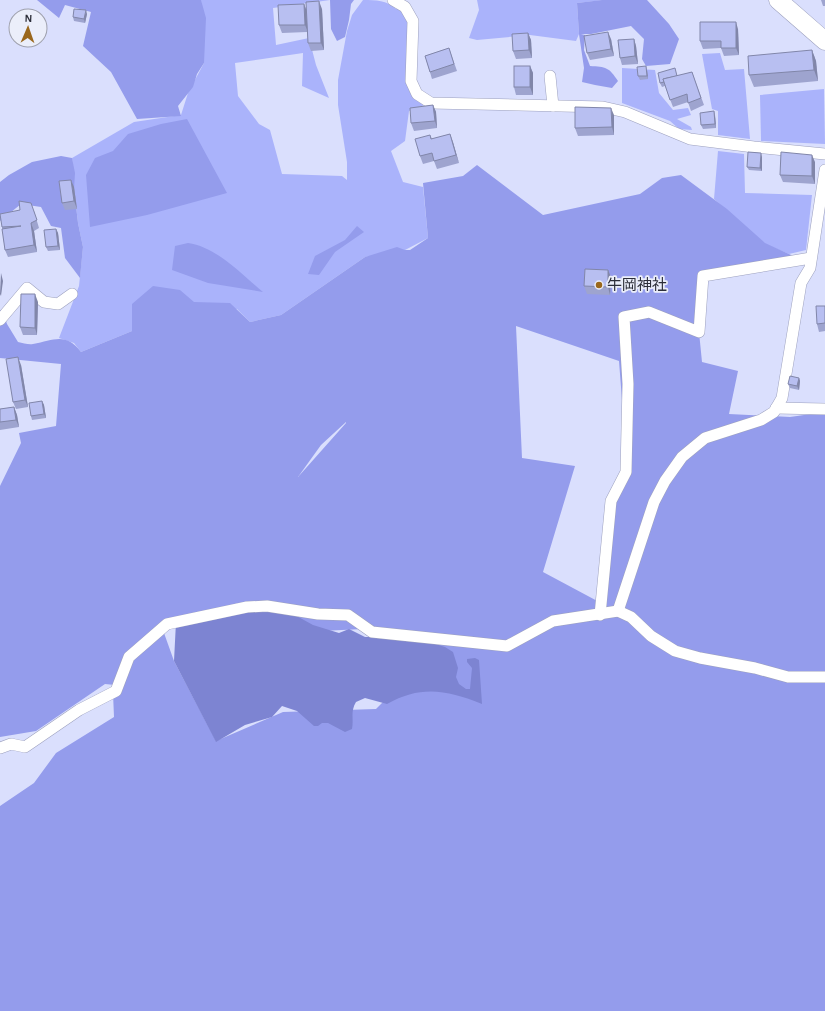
<svg xmlns="http://www.w3.org/2000/svg" width="825" height="1011" viewBox="0 0 825 1011" font-family="'Alegreya Sans','Noto Sans JP',sans-serif">
  <style>
    .green { fill: #aab3fb }
    .forest { fill: #949cec; fill-rule: evenodd }
    .water { fill: #7d84d2 }
    .lines { fill: none; stroke-linecap: round; stroke-linejoin: round }
    .minor-casing { stroke: #9da1be; stroke-width: 12 }
    .primary-casing { stroke: #9da1be; stroke-width: 19 }
    .minor { stroke: #fff; stroke-width: 11 }
    .primary { stroke: #fff; stroke-width: 18 }
    .wall { fill: #9ea4cf }
    .shaded-wall { fill: #8186a9 }
    .building { fill: #b8bff1; stroke: #8186a9 }
    .poi-dot { fill: #9a671c; stroke: #ebeefa; stroke-width: 1.5 }
    .labels { text-anchor: middle; stroke-width: 3.5; stroke-linejoin: round; paint-order: stroke }
    .poi-label { font-size: 15px; fill: #2c2e39; stroke: #ebeefa; text-anchor: start }
  </style>
  <rect width="100%" height="100%" fill="#dadffd"/>
  <!-- green -->
  <g class="green">
    <path d="M201,0H330L273,8L276,45L309,38L316,65L329,98L302,86L303,53L235,63L238,96L259,124L270,130L282,174L342,176L347,180V162L338,105V80L347,31L352,15L363,0C377,0 386,0 396,9H406L412,27L408,86L427,104L409,111L405,141L391,151L403,182L423,187L428,238L405,250L365,257L281,315L250,322L237,309L132,304V331L81,352L74,343L59,338L79,286L83,247L78,223L74,189L72,158L134,122L181,115L188,93L204,63Z"/>
    <polygon points="477,0 604,0 577,3 579,34 576,41 530,35 477,40 469,38 479,10"/>
    <polygon points="720,53 725,70 744,69 750,139 718,135 718,111 712,109 702,54"/>
    <polygon points="622,68 655,70 659,93 673,110 688,108 691,115 677,119 691,127 692,130 679,129 670,121 622,103"/>
    <polygon points="824,89 825,144 761,141 760,95"/>
    <polygon points="718,151 744,154 745,193 812,195 806,250 789,254 765,244 714,199"/>
  </g>
  <!-- forest -->
  <g class="forest">
    <polygon points="37,0 201,0 206,18 204,63 197,74 193,87 178,106 181,116 137,119 111,72 83,46 91,12 65,5 59,18"/>
    <polygon points="330,0 354,0 351,4 349,20 345,37 337,41 331,29"/>
    <path d="M602,0H647L669,24L679,39L670,64L646,66L642,59L644,39L631,26L591,34H581L585,35L584,50L590,66C606,67 609,67 618,81L612,88L595,85L582,82L584,68L579,34L577,3Z"/>
    <polygon points="187,119 227,193 147,215 90,227 86,175 95,158 113,151 128,134 161,124"/>
    <polygon points="61,156 72,158 75,173 74,189 78,223 83,247 80,278 65,258 61,228 51,226 41,207 21,204 0,221 0,182 9,175 32,162"/>
    <path d="M477,165L543,215L640,194L662,178L681,175L727,209L765,243L802,260L703,276L699,332L702,362L738,371L729,414L790,417L825,412V1011H0V806L34,783L56,753L114,717L113,693L142,648L164,633L174,661L216,741L283,712L376,709L392,693L415,683L363,629L321,631L239,603L162,623L132,654L120,665L115,685L105,684L36,731L0,737V486L21,443L19,433L56,426L61,364L0,358V310H2L7,324L18,342C23,343 29,345 33,344C54,340 66,332 81,352L132,331V304L153,286L180,290L194,302L230,303L250,322L281,315L365,257L397,247L405,250H410L428,238L423,183L463,176ZM516,326L619,361L627,465L611,501L601,603L543,572L575,466L522,458ZM346,422V423L298,477L321,445Z"/>
    <polygon points="357,226 364,232 335,252 319,275 308,274 315,256 345,240"/>
    <path d="M188,243C217,247 241,274 263,292L208,283L172,270L175,246Z"/>
  </g>
  <!-- water -->
  <path class="water" d="M254,607L293,614L313,625L339,633L349,629L365,637H385L404,634L445,647L453,652L458,668L456,677L459,684L466,689H470L472,668L467,662V659L475,658L479,660L482,704C447,690 421,685 387,704L365,698L356,702C350,712 354,718 352,729L345,732L328,723H322L318,726H314L297,711L282,706L272,717L245,725L216,742L174,661L176,622Z"/>
  <g class="lines">
    <!-- minor casing -->
    <g class="minor-casing">
      <g id="minor">
        <polyline points="393,0 405,7 413,21 411,81 417,94 431,103 603,107 625,112 690,139 754,147 825,154"/>
        <polyline points="550,76 553,106"/>
        <polyline points="0,320 27,288 44,302 58,304 72,294"/>
        <polyline points="776,408 825,409"/>
        <polyline points="618,611 654,502 665,481 682,457 705,438 761,420 774,412 782,398 801,283 810,268 825,170"/>
        <polyline points="600,615 611,501 626,472 628,384 624,317 649,312 699,332 703,276 811,258"/>
        <polyline points="0,748 11,744 25,747 79,710 116,691 129,657 167,624 247,607 267,606 318,614 348,615 372,632 507,646 553,621 618,611 631,617 651,636 675,651 700,658 755,668 788,677 825,677"/>
      </g>
    </g>
    <!-- primary casing -->
    <g class="primary-casing">
      <polyline id="primary" points="778,0 825,41"/>
    </g>
    <!-- minor -->
    <use href="#minor" class="minor"/>
    <!-- primary -->
    <use href="#primary" class="primary"/>
  </g>
  <!-- wall -->
  <g class="wall">
    <polygon points="821,0 825,0 825,6 823,6"/>
    <polygon points="304,4 306,9 322,9 324,50 311,51 308,43 307,32 282,33 279,25"/>
    <polygon points="87,14 85,23 74,21 73,17"/>
    <polygon points="738,29 739,55 724,56 721,48 703,49 700,41"/>
    <polygon points="528,33 531,40 532,58 516,59 513,51"/>
    <polygon points="611,39 614,56 590,60 587,53"/>
    <polygon points="634,39 636,46 638,64 622,65 620,58"/>
    <polygon points="449,48 457,71 432,79 425,56"/>
    <polygon points="812,50 816,61 818,81 754,87 749,75"/>
    <polygon points="530,66 533,73 533,95 516,95 514,87"/>
    <polygon points="647,70 648,79 640,80 638,76"/>
    <polygon points="692,72 704,105 691,111 688,102 673,107 665,86 662,87 660,83 677,76"/>
    <polygon points="433,105 436,112 437,128 414,131 411,123"/>
    <polygon points="614,115 614,135 578,136 575,128"/>
    <polygon points="715,115 716,128 703,129 701,125"/>
    <polygon points="450,134 459,163 437,169 434,161 423,164 420,156 430,135 432,139"/>
    <polygon points="762,157 762,171 749,170 747,167"/>
    <polygon points="815,162 815,184 783,182 780,175"/>
    <polygon points="71,180 74,187 77,209 65,210 62,203"/>
    <polygon points="34,211 39,228 34,231 37,252 8,257 5,250 2,227"/>
    <polygon points="56,229 58,233 60,250 48,251 46,247"/>
    <polygon points="608,270 611,277 610,295 587,294 584,286"/>
    <polygon points="38,302 37,335 23,335 20,327"/>
    <polygon points="825,306 825,331 819,332 817,324"/>
    <polygon points="21,365 28,407 16,409 13,402"/>
    <polygon points="799,378 800,381 799,390 790,388 788,384"/>
    <polygon points="42,401 44,405 46,418 32,420 31,416"/>
    <polygon points="14,407 17,415 19,427 0,430 0,409"/>
  </g>
  <!-- shaded-wall -->
  <g class="shaded-wall">
    <polygon points="319,1 322,9 324,50 321,43"/>
    <polygon points="304,4 307,12 308,32 305,25"/>
    <polygon points="86,10 87,14 85,23 84,19"/>
    <polygon points="736,22 738,29 739,55 736,48"/>
    <polygon points="608,32 611,39 614,56 611,49"/>
    <polygon points="528,33 531,40 532,58 529,50"/>
    <polygon points="634,39 636,46 638,64 635,56"/>
    <polygon points="812,50 816,61 818,81 814,70"/>
    <polygon points="530,66 533,73 533,95 530,87"/>
    <polygon points="646,66 647,70 648,79 647,76"/>
    <polygon points="433,105 436,112 437,128 435,121"/>
    <polygon points="611,108 614,115 614,135 612,127"/>
    <polygon points="714,111 715,115 716,128 715,124"/>
    <polygon points="450,134 453,142 459,163 456,155"/>
    <polygon points="761,153 762,157 762,171 760,168"/>
    <polygon points="812,155 815,162 815,184 812,176"/>
    <polygon points="71,180 74,187 77,209 74,201"/>
    <polygon points="31,223 34,231 37,252 34,245"/>
    <polygon points="56,229 58,233 60,250 58,246"/>
    <polygon points="608,270 611,277 610,295 608,287"/>
    <polygon points="1,273 3,281 1,296 0,294"/>
    <polygon points="35,294 38,302 37,335 35,328"/>
    <polygon points="18,357 21,365 28,407 25,400"/>
    <polygon points="799,378 800,381 799,390 797,386"/>
    <polygon points="42,401 44,405 46,418 44,414"/>
    <polygon points="14,407 17,415 19,427 16,420"/>
  </g>
  <!-- building -->
  <g class="building">
    <polygon points="319,1 321,43 308,43 306,2"/>
    <polygon points="304,4 305,25 279,25 278,5"/>
    <polygon points="74,9 86,10 84,19 73,17"/>
    <polygon points="700,22 736,22 736,48 721,48 721,41 700,41"/>
    <polygon points="608,32 611,49 587,53 584,36"/>
    <polygon points="528,33 529,50 513,51 512,34"/>
    <polygon points="634,39 635,56 620,58 618,40"/>
    <polygon points="449,48 454,64 430,72 425,56"/>
    <polygon points="812,50 814,70 749,75 748,56"/>
    <rect x="514" y="66" width="16" height="21"/>
    <polygon points="646,66 647,76 638,76 637,67"/>
    <polygon points="675,68 677,76 663,79 664,82 660,83 658,73"/>
    <polygon points="692,72 701,98 688,103 687,94 670,100 663,79"/>
    <polygon points="433,105 435,121 411,123 410,108"/>
    <polygon points="575,107 611,108 612,127 575,128"/>
    <polygon points="714,111 715,124 701,125 700,113"/>
    <polygon points="450,134 456,155 434,161 432,153 420,156 415,139 430,135 431,139"/>
    <polygon points="748,152 761,153 760,168 747,167"/>
    <polygon points="781,152 812,155 812,176 780,175"/>
    <polygon points="71,180 74,201 62,203 59,181"/>
    <polygon points="19,201 31,203 37,220 31,223 34,245 5,250 2,229 21,226 2,227 0,214 20,210"/>
    <polygon points="56,229 58,246 46,247 44,230"/>
    <polygon points="585,269 608,270 608,287 584,286"/>
    <polygon points="21,294 35,294 35,328 20,327"/>
    <polygon points="816,306 825,306 825,323 817,324"/>
    <polygon points="18,357 25,400 13,402 6,359"/>
    <polygon points="790,376 799,378 797,386 788,384"/>
    <polygon points="42,401 44,414 31,416 29,403"/>
    <polygon points="14,407 16,420 0,422 0,409"/>
  </g>
  <!-- markers -->
  <circle class="poi-dot" cx="599" cy="285" r="4"/>
  <g class="labels">
    <!-- poi labels -->
    <g class="poi-label">
      <text x="607" y="290">牛岡神社</text>
    </g>
  </g>
  <!-- north arrow -->
  <g transform="translate(28 28) rotate(2)"><circle r="19" fill="#ebeefa" stroke="#9fa1ad"/>
  <path d="M0-3L7 15L0 10L-7 15Z" fill="#9a671c"/>
  <text y="-6" font-size="11" font-weight="bold" text-anchor="middle" fill="#2c2e39">N</text>
  </g>
</svg>
